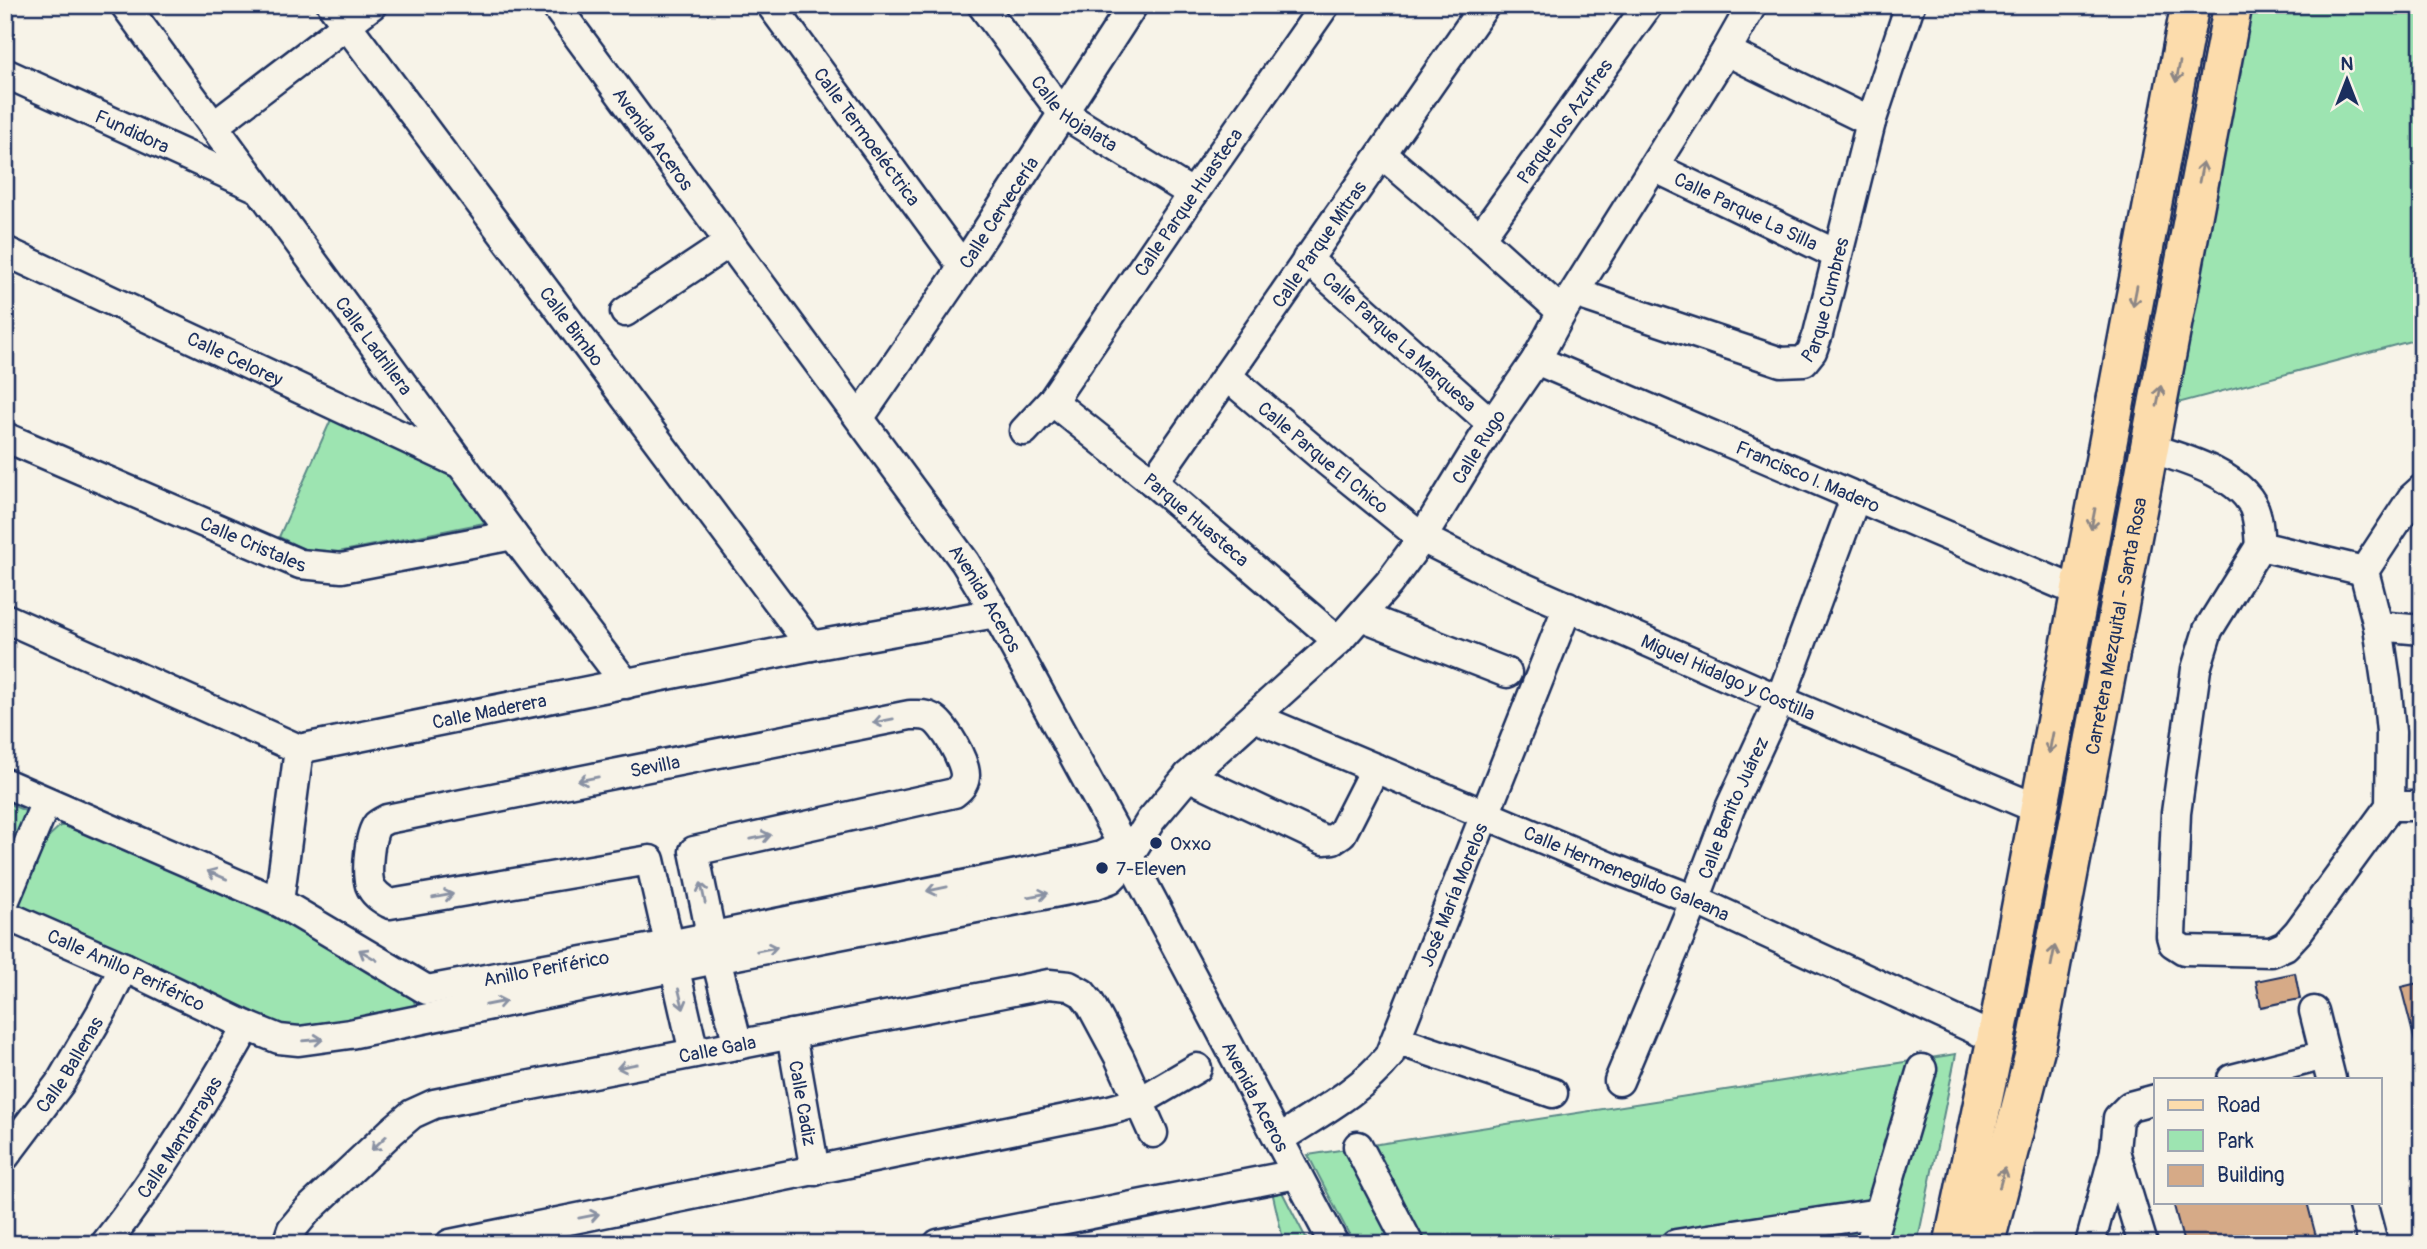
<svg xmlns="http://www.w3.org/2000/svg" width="2427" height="1249" viewBox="0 0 2427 1249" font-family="Pangolin,sans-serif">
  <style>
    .green { fill: #9de4b1; stroke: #5c8a88; stroke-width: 2 }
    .building { fill: #d6aa87; stroke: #1b2f5e; stroke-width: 2 }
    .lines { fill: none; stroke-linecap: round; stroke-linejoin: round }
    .minor-casing { stroke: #1b2f5e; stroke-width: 33 }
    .major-casing { stroke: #1b2f5e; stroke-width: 42 }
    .minor { stroke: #f7f3e8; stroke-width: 28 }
    .major { stroke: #fcdcac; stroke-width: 37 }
    .oneway { stroke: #8c8685 }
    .oneway2 { stroke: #8991a3 }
    .poi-dot { fill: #1b2f5e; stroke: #f7f3e8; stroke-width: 2.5 }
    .labels { text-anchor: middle; stroke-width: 7; stroke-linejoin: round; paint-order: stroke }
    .street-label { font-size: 19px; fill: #1b2f5e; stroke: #f7f3e8 }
    .poi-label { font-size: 19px; fill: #1b2f5e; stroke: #f7f3e8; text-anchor: start }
  </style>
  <rect width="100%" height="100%" fill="#f7f3e8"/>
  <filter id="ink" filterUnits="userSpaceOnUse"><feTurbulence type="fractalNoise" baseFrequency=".0143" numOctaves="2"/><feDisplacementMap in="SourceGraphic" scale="14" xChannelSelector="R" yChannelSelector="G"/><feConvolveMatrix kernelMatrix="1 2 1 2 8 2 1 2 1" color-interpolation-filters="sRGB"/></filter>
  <g filter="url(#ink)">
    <!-- green -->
    <g class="green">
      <polygon points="2250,5 2422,5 2422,338 2178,403"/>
      <polygon points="333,415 452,468 489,522 318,556 279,537"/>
      <polygon points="5,802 32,814 5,875"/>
      <polygon points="60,826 71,826 308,933 366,972 413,999 416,1007 285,1035 17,906 48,837"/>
      <polygon points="1956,1054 1917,1244 1354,1244 1308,1155"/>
      <polygon points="1280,1188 1309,1244 1284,1244 1272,1191"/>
    </g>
    <!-- building -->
    <g class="building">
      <polygon points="2295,973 2300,999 2261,1007 2256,981"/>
      <polygon points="2422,982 2422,1069 2401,987"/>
      <polygon points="2173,1202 2307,1202 2318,1244 2184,1244"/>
    </g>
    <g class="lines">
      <!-- minor casing -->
      <g class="minor-casing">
        <g id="minor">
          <path id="s1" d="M125,5L513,535L626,684"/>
          <path id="s2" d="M332,5L811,646"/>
          <path id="s3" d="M555,5L965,562L996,613L1128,855L1334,1244"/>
          <path id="s4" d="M771,5L963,267"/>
          <path id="s5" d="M982,5L1062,113L1193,194"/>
          <polyline points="1726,51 1871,122"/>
          <path id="s6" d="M5,73L258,188"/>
          <polyline points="215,125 372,5"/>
          <polyline points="1382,154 1480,238 1562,312"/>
          <path id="s7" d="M1654,167L1838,255"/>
          <path id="s8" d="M1480,238L1648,5"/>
          <path id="s9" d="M5,251L461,464"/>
          <path id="s10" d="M1307,259L1492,424"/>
          <path id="s11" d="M1575,293L1781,362L1804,361L1812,351L1818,334L1871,122L1910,5"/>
          <polyline points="625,312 730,242"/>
          <path id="s12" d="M1536,360L2079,592"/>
          <path id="s13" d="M1227,376L1328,462L1422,538L1500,577L1780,700L2038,809"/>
          <path id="s14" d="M1052,401L1153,482L1338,641"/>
          <path id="s15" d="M860,417L963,267L1133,5"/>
          <path id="s16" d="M1024,431L1052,401L1193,194L1325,5"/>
          <path id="s17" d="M5,437L300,564L342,568L513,535"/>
          <path d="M2149,448C2182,458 2247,476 2256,514C2259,524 2259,536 2260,546L2364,571"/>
          <path id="s18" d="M1153,482L1485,5"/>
          <polyline points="2260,546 2208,630 2196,669 2176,813 2171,936 2173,943 2184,950 2271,952 2285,946 2298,932 2390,806 2391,732 2386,681 2378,626 2364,571 2412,498 2422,489"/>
          <polyline points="1361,616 1507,673"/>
          <path id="s19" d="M5,618L299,749L811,646L996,613"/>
          <polyline points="2378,626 2422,630"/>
          <path id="s20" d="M1254,717L1612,868L1695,900L1996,1039"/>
          <polyline points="1188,776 1324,840 1333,839 1342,833 1375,768"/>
          <path id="s21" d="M5,783L279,902L427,990L669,945L1076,862L1101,856L1137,838"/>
          <polyline points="2390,806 2422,806"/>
          <polyline points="5,900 46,802"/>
          <polyline points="279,902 299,749"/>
          <path id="s22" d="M5,915L124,967L247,1026L279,1039L299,1041L350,1034L716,959L1094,885L1110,879L1121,868L1151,820L1188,776L1338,641L1389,583L1422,538L1492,424L1536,360L1562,312L1726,51L1752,5"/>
          <polyline points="2314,1011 2331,1079"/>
          <path id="s23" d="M791,1034L815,1171"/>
          <polyline points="1396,1040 1553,1093"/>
          <path id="s24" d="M694,1053L650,860L390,904C382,899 374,895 370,885C366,873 369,835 377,825C379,823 385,820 387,819L910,715C918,715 925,714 932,718C944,724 965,761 965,775C965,783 961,788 954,793L694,851L716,959L738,1045"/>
          <polyline points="2232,1079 2325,1055"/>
          <path id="s25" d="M1619,1081L1695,900L1730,808L1780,700L1856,496"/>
          <path id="s26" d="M1279,1139C1317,1114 1360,1092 1389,1056L1568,606"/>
          <polyline points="1358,1146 1409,1244"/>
          <polyline points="2115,1151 2143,1244"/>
          <path id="s27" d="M5,1156L60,1083L102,1011L124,967"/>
          <polyline points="2362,1202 2373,1244"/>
          <path id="s28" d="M105,1244C159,1176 204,1101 247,1026"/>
          <path id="s29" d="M287,1244L292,1229L307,1211L392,1131L412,1114L434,1104L1049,984L1069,986L1082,993L1090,1003L1119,1057L1153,1133"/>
          <polyline points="450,1244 1110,1110 1139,1102 1197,1068"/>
          <polyline points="938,1244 1297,1174"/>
          <polyline points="1676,1244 1879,1213"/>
          <polyline points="1870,1244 1922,1069"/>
          <polyline points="2090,1244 2115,1151 2118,1118 2130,1106 2156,1099"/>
        </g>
      </g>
      <!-- major casing -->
      <g class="major-casing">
        <g id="major">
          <polyline points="1953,1244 1996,1039 2190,5"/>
          <path id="s30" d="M1985,1244L2036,1047L2233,5"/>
        </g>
      </g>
      <!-- minor -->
      <use href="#minor" class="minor"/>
      <!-- major -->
      <use href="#major" class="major"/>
    </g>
    <!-- one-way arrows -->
    <defs><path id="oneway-shaft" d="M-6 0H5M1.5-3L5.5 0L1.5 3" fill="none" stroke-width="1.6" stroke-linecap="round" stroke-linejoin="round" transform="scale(1.75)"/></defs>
    <g class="oneway">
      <use href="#oneway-shaft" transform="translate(2178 72) rotate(101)"/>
      <use href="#oneway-shaft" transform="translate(2201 172) rotate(-79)"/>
      <use href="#oneway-shaft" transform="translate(2135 296) rotate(101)"/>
      <use href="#oneway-shaft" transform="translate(2159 396) rotate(-79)"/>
      <use href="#oneway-shaft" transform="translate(2093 519) rotate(101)"/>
      <use href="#oneway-shaft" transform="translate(2051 743) rotate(101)"/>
      <use href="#oneway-shaft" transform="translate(2053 956) rotate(-79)"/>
      <use href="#oneway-shaft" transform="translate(2002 1178) rotate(-75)"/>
    </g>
    <g class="oneway2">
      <use href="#oneway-shaft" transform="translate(883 721) rotate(169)"/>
      <use href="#oneway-shaft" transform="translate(588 779) rotate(169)"/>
      <use href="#oneway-shaft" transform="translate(761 837) rotate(-12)"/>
      <use href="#oneway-shaft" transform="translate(217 875) rotate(-157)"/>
      <use href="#oneway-shaft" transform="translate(937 889) rotate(168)"/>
      <use href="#oneway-shaft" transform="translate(703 893) rotate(-102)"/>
      <use href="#oneway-shaft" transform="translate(1038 895) rotate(-10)"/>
      <use href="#oneway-shaft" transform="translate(443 896) rotate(-10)"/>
      <use href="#oneway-shaft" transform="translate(767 949) rotate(-11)"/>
      <use href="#oneway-shaft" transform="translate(368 955) rotate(-149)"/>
      <use href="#oneway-shaft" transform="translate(681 999) rotate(76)"/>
      <use href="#oneway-shaft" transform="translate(496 1003) rotate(-11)"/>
      <use href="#oneway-shaft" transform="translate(313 1040) rotate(-5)"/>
      <use href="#oneway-shaft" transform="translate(627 1066) rotate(169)"/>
      <use href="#oneway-shaft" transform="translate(379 1143) rotate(136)"/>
      <use href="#oneway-shaft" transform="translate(589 1216) rotate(-11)"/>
    </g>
  </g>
  <!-- markers -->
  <g class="poi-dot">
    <circle cx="1156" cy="843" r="7"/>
    <circle cx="1102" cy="868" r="7"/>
  </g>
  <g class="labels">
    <!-- street labels -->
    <g class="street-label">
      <text dy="7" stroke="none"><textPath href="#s5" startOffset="144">Calle Hojalata</textPath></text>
      <text dy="7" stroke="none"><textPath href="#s8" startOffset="144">Parque los Azufres</textPath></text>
      <text dy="7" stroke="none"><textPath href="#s6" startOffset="140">Fundidora</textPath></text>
      <text dy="7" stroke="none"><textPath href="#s4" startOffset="163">Calle Termoeléctrica</textPath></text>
      <text dy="7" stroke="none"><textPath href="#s3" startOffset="166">Avenida Aceros</textPath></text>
      <text dy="7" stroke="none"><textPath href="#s16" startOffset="282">Calle Parque Huasteca</textPath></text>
      <text dy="7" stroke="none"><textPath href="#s7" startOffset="102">Calle Parque La Silla</textPath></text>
      <text dy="7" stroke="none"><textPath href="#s15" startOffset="247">Calle Cervecería</textPath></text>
      <text dy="7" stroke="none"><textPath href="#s18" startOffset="290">Calle Parque Mitras</textPath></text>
      <text dy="7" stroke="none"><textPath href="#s11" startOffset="306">Parque Cumbres</textPath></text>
      <text dy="7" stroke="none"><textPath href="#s2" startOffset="401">Calle Bimbo</textPath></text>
      <text dy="7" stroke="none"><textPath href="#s10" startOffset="124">Calle Parque La Marquesa</textPath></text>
      <text dy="7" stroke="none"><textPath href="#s1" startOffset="422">Calle Ladrillera</textPath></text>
      <text dy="7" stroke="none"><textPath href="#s9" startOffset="254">Calle Celorey</textPath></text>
      <text dy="7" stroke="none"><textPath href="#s22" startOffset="1720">Calle Rugo</textPath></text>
      <text dy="7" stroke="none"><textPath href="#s13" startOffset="126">Calle Parque El Chico</textPath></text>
      <text dy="7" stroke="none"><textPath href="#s12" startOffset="296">Francisco I. Madero</textPath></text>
      <text dy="7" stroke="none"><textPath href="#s14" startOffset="187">Parque Huasteca</textPath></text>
      <text dy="7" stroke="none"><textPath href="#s17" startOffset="270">Calle Cristales</textPath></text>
      <text dy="7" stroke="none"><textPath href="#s3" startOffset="733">Avenida Aceros</textPath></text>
      <text dy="7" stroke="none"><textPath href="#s30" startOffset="632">Carretera Mezquital - Santa Rosa</textPath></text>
      <text dy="7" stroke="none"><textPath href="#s13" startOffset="590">Miguel Hidalgo y Costilla</textPath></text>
      <text dy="7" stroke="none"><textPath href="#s19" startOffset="516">Calle Maderera</textPath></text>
      <text dy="7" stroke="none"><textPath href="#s24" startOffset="836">Sevilla</textPath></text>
      <text dy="7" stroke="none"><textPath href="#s25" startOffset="296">Calle Benito Juárez</textPath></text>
      <text dy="7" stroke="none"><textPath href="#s20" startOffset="404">Calle Hermenegildo Galeana</textPath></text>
      <text dy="7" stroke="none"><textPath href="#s26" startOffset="312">José María Morelos</textPath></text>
      <text dy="7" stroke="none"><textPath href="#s21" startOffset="592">Anillo Periférico</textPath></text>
      <text dy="7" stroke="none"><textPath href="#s22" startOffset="133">Calle Anillo Periférico</textPath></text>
      <text dy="7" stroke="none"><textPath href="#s29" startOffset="495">Calle Gala</textPath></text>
      <text dy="7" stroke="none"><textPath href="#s27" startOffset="112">Calle Ballenas</textPath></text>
      <text dy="7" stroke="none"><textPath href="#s3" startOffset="1300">Avenida Aceros</textPath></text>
      <text dy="7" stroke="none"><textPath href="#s23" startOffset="70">Calle Cadiz</textPath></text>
      <text dy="7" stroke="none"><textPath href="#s28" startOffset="130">Calle Mantarrayas</textPath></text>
    </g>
    <!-- poi labels -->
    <g class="poi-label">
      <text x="1170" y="850">Oxxo</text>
      <text x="1116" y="875">7-Eleven</text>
    </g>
  </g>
  <!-- margin -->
  <rect width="2427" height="1249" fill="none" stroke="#f7f3e8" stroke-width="28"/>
  <rect x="14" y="14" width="2399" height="1221" fill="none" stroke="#1b2f5e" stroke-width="2.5" filter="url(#ink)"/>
  <!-- legend -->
  <rect x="2154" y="1078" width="228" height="126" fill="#f7f3e8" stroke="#9fa5b1" stroke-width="2"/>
  <rect x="2168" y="1100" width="35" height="10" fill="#fcdcac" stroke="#9fa5b1" stroke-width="2"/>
  <text x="2217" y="1112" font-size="21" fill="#1b2f5e">Road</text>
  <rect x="2168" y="1130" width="35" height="21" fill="#9de4b1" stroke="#9fa5b1" stroke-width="2"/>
  <text x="2217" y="1148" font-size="21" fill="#1b2f5e">Park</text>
  <rect x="2168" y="1165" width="35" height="21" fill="#d6aa87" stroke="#9fa5b1" stroke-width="2"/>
  <text x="2217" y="1182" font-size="21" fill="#1b2f5e">Building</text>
  <!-- north arrow -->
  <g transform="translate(2347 80)" stroke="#f7f3e8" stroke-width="5" paint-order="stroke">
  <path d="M0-5L12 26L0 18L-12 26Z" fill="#1b2f5e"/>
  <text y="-10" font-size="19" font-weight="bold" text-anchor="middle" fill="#1b2f5e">N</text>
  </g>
</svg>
